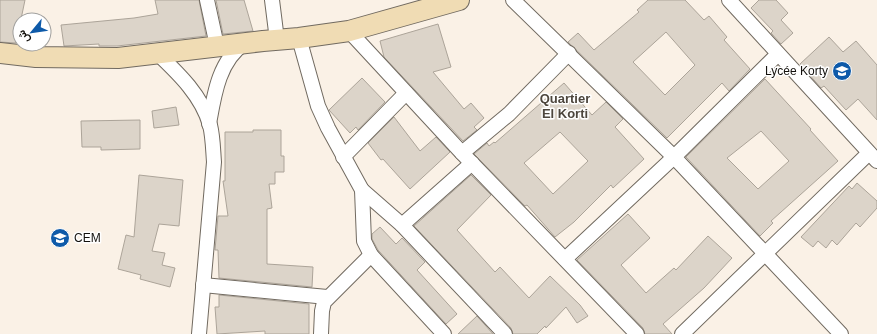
<svg xmlns="http://www.w3.org/2000/svg" width="877" height="334" viewBox="0 0 877 334" font-family="Arial,Vazirmatn,sans-serif">
  <style>
    .building { fill: #dcd4c9; stroke: #aca499; fill-rule: evenodd }
    .lines { fill: none; stroke-linecap: round; stroke-linejoin: round }
    .street-casing { stroke: #716a60; stroke-width: 16 }
    .secondary-casing { stroke: #716a60; stroke-width: 22 }
    .street { stroke: #fff; stroke-width: 14 }
    .secondary { stroke: #f0dcb4; stroke-width: 20 }
    .labels { text-anchor: middle; stroke-width: 3; stroke-linejoin: round; paint-order: stroke }
    .poi-label { font-size: 12px; fill: #13110d; stroke: #fff; text-anchor: end }
    .neighbourhood-label { font-size: 13px; font-weight: bold; fill: #4d463d; stroke: #fff }
  </style>
  <rect width="100%" height="100%" fill="#faf1e6"/>
  <!-- building -->
  <g class="building">
    <polygon points="0,0 25,0 16,43 0,42"/>
    <polygon points="155,0 199,0 206,36 117,46 99,46 99,44 64,46 61,25 134,18 158,14"/>
    <polygon points="216,0 244,0 253,31 223,34"/>
    <path d="M648,0H685L704,20L709,16L727,37L724,40L750,69L729,91L722,83L667,138L568,42L578,33L594,50L639,12L637,10ZM666,32L695,65L665,95L633,62Z"/>
    <polygon points="759,0 776,0 788,13 781,20 793,33 781,44 771,33 773,31 751,8"/>
    <polygon points="438,24 451,67 433,72 464,109 471,103 484,118 474,127 477,130 463,141 384,57 380,41"/>
    <polygon points="829,37 843,52 856,41 877,65 877,120 858,99 846,110 824,86 821,88 800,64"/>
    <polygon points="362,78 385,102 358,130 356,127 350,133 329,110"/>
    <path d="M765,79L811,129L810,130L838,161L771,221L773,223L760,236L686,157ZM761,131L789,161L758,189L727,158Z"/>
    <path d="M564,83L592,115L606,102L623,119L615,127L644,159L613,188L611,185L574,222L555,237L527,205L525,206L474,154L487,143L489,146L494,142L495,143ZM560,132L588,161L553,194L524,163Z"/>
    <polygon points="176,107 179,125 154,128 152,111"/>
    <polygon points="394,117 420,151 436,137 450,152 410,189 383,159 381,160 368,143"/>
    <polygon points="140,120 140,149 101,150 101,147 82,147 81,121"/>
    <polygon points="253,130 281,130 281,156 284,156 284,172 275,172 275,184 269,184 272,208 267,209 267,264 313,267 312,287 219,278 218,250 215,250 218,216 228,216 223,181 225,181 225,132 253,132"/>
    <polygon points="139,175 183,180 179,226 159,224 152,251 165,253 162,265 175,268 170,287 140,279 141,275 118,269 126,235 134,237"/>
    <polygon points="471,175 491,195 457,230 495,272 500,267 529,298 550,276 580,305 588,316 577,323 566,307 546,328 545,326 537,334 513,334 511,328 414,226"/>
    <polygon points="857,183 877,201 877,208 860,227 856,223 837,245 832,240 826,248 818,241 813,247 801,237 849,186 852,189"/>
    <polygon points="628,214 650,238 621,265 646,293 674,268 676,270 708,236 732,258 704,288 663,324 672,334 645,334 643,328 577,260"/>
    <polygon points="380,227 396,244 402,238 425,262 417,270 457,314 446,324 378,250 372,239 372,234"/>
    <polygon points="219,295 309,304 309,334 265,334 265,331 217,334 215,307 219,307"/>
    <polygon points="477,316 493,334 458,334"/>
  </g>
  <g class="lines">
    <!-- street casing -->
    <g class="street-casing">
      <g id="street">
        <polyline points="207,0 217,46"/>
        <polyline points="272,0 277,40"/>
        <polyline points="513,0 674,157 841,334"/>
        <polyline points="729,0 877,161"/>
        <polyline points="349,31 462,153 637,334"/>
        <polyline points="299,38 318,106 328,128 362,190 364,241 371,255 444,334"/>
        <path d="M158,54C179,74 202,96 210,125C213,137 213,150 214,162L199,334"/>
        <path d="M209,124C214,95 219,60 245,43"/>
        <polyline points="462,153 509,114 569,53"/>
        <polyline points="343,157 406,93"/>
        <polyline points="362,190 402,225 505,334"/>
        <polyline points="402,225 472,163"/>
        <polyline points="565,259 674,157 778,54"/>
        <polyline points="203,285 327,297"/>
        <polyline points="321,334 322,311 324,302 371,255"/>
        <polyline points="682,334 869,153"/>
      </g>
    </g>
    <!-- secondary casing -->
    <g class="secondary-casing">
      <polyline id="secondary" points="0,53 36,57 118,58 263,41 299,38 349,31 459,0"/>
    </g>
    <!-- street -->
    <use href="#street" class="street"/>
    <!-- secondary -->
    <use href="#secondary" class="secondary"/>
  </g>
  <!-- icons -->
  <defs>
    <g id="school-disc" transform="scale(1)"><circle r="9.5" fill="#0e5aa9" stroke="#fff"/><path d="M0-5L7-2L0 1L-7-2ZM-4 1L0 2.5L4 1V4Q0 6-4 4Z" fill="#fff"/></g>
  </defs>
  <g fill-rule="evenodd">
    <use href="#school-disc" x="842" y="71"/>
    <use href="#school-disc" x="60" y="238"/>
  </g>
  <g class="labels">
    <!-- poi labels -->
    <g class="poi-label">
      <text x="828" y="75">Lycée Korty</text>
      <text x="74" y="242" text-anchor="start">CEM</text>
    </g>
    <!-- neighbourhood labels -->
    <g class="neighbourhood-label">
      <text x="565" y="103">Quartier<tspan x="565" dy="15">El Korti</tspan></text>
    </g>
  </g>
  <!-- north arrow -->
  <g transform="translate(32 32) rotate(241)"><circle r="19" fill="#ffffff" stroke="#a1a09e"/>
  <path d="M0-3L7 15L0 10L-7 15Z" fill="#0e5aa9"/>
  <text y="-6" font-size="11" font-weight="bold" text-anchor="middle" fill="#13110d">ش</text>
  </g>
</svg>
